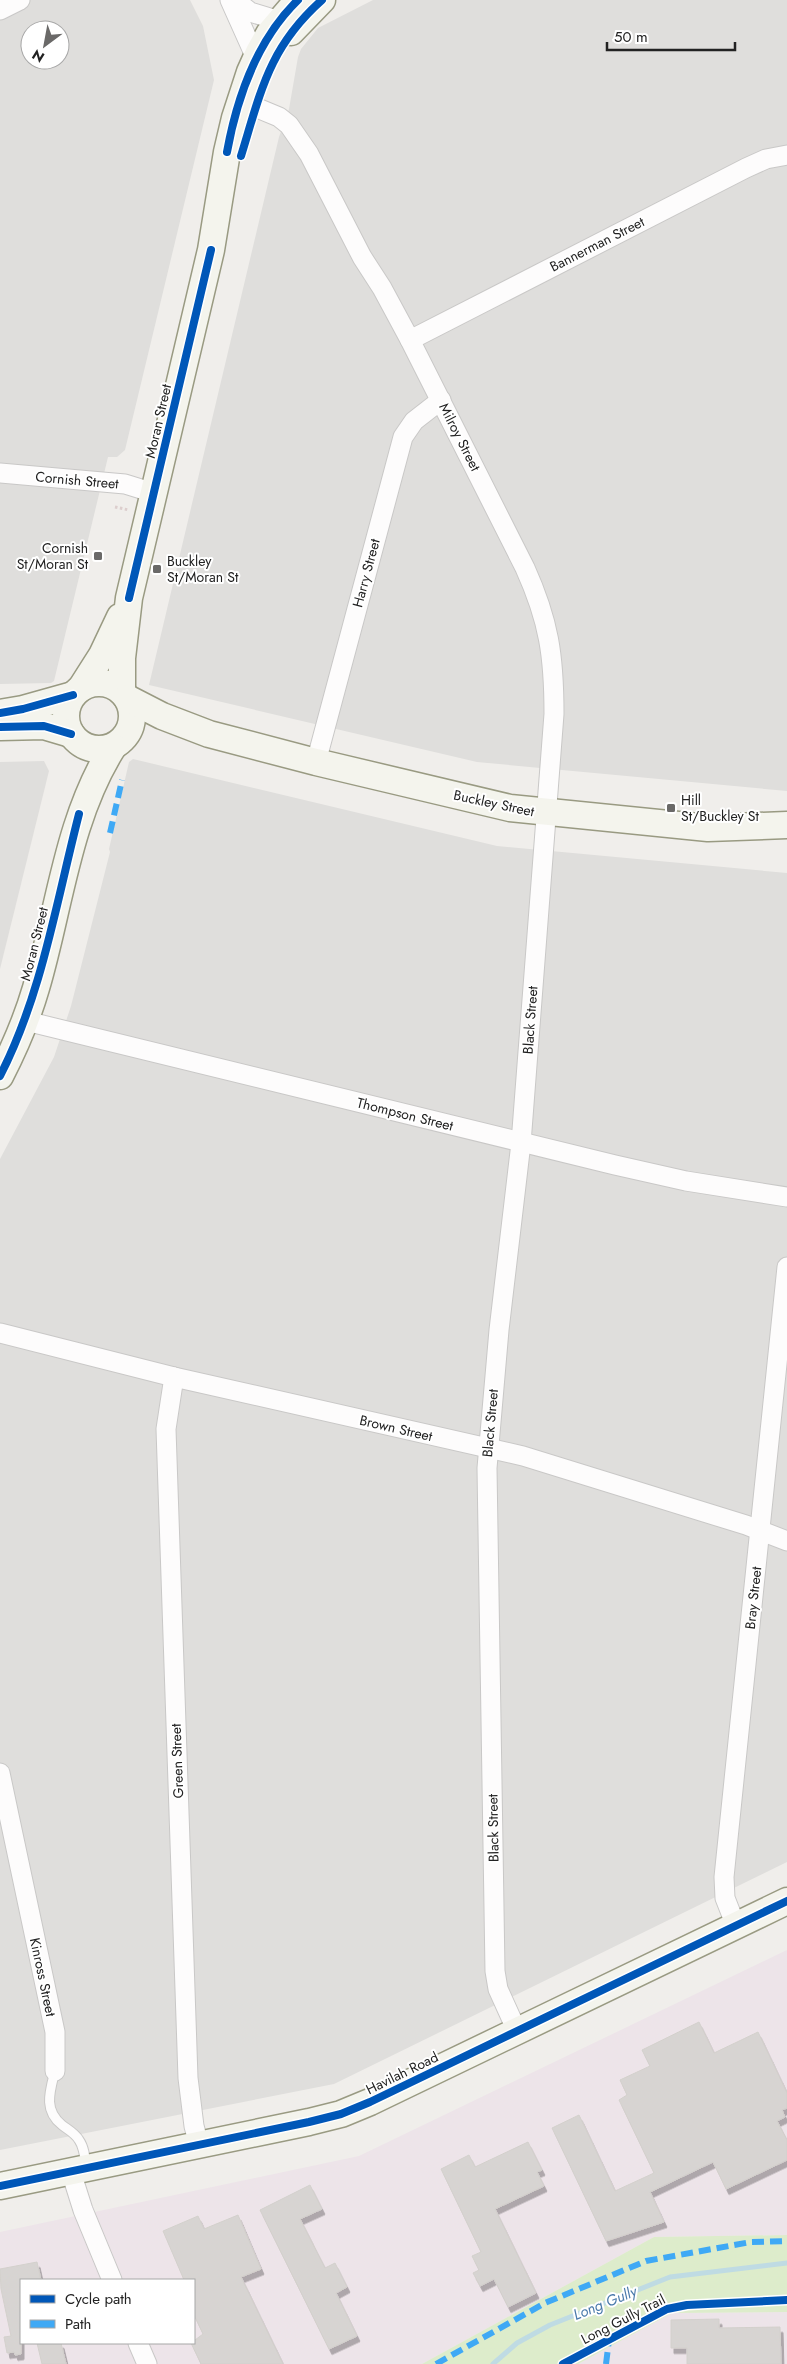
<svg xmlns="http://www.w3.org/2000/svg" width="787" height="2364" viewBox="0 0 787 2364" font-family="Jost,sans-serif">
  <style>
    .residential { fill: #dfdedc; fill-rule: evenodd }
    .industrial { fill: #ede4e9; fill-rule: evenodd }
    .grass { fill: #ddeccb }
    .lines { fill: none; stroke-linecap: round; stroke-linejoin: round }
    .stream { stroke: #bfdbe3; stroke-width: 5 }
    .building { fill: #d7d4d2; stroke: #d3d0cc; filter: url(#shadow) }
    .lane-casing { stroke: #c9c8c7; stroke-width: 11 }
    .street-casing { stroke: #c9c8c7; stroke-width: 21 }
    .secondary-casing { stroke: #999a82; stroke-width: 29 }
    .path { stroke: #dccecd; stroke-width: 3; stroke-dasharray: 2.5 2.5; stroke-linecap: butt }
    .lane { stroke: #fdfcfc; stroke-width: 9 }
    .street { stroke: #fdfcfc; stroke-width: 19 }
    .secondary { stroke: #f4f4ed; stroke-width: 26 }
    .quiet { stroke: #3fa9f5; stroke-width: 6; stroke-dasharray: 12 6; stroke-linecap: butt }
    .cycleway-casing { stroke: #fff; stroke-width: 11 }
    .cycleway { stroke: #0057b8; stroke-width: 8 }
    .poi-dot { fill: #6a6968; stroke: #fff; stroke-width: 2 }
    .labels { text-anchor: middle; stroke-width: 4; stroke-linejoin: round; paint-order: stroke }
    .street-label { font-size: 14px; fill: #222; stroke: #fff }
    .poi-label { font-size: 14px; fill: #222; stroke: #fff; text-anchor: start }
    .water-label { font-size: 15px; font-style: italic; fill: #4a7aab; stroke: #fff }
  </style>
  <defs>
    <filter id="shadow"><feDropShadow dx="3" dy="5.5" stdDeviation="0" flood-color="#0004"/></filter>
  </defs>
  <rect width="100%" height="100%" fill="#f0eeeb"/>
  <!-- residential -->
  <g class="residential">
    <path d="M0,0H190L203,26L214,80L125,450L117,457H108L54,681L51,683L0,684ZM30,30H60V60H30Z"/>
    <polygon points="373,0 787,0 787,791 477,762 149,685 279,137 289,109 298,57 301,49 318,28"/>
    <polygon points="133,759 497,846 787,873 787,1862 334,2084 0,2150 0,1159 54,1057 71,1006 110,852 109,849 129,762"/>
    <polygon points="44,761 49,771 0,969 0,762"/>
  </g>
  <!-- industrial -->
  <g class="industrial">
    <path d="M787,1950V2235L654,2237L422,2364H0V2232L359,2156ZM21,2280H194V2343H21Z"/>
    <polygon points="787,2312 787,2364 578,2364 672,2313"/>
  </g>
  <!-- grass -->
  <polygon class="grass" points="787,2235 787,2312 672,2313 578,2364 422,2364 654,2237"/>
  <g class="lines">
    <!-- stream -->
    <polyline class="stream" points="493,2364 517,2343 550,2325 670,2277 787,2263"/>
  </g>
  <!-- building -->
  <g class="building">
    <polygon points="699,2022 714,2053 758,2032 787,2093 787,2108 782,2110 785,2117 777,2121 787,2140 787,2160 726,2189 713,2162 650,2192 664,2222 606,2241 552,2128 579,2115 615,2191 654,2173 619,2100 627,2095 620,2080 650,2066 642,2050"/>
    <polygon points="528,2142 542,2170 537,2172 544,2186 495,2209 536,2293 508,2307 494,2279 480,2286 473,2273 479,2270 472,2256 481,2252 441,2169 469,2155 475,2167"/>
    <polygon points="310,2185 322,2209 300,2219 325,2268 335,2263 347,2287 336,2293 357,2336 329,2349 260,2210"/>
    <polygon points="238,2215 261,2269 241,2277 283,2364 201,2364 191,2343 203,2334 194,2315 194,2280 184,2280 163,2231 198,2216 204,2229"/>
    <polygon points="37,2262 41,2280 21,2280 21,2354 15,2355 14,2352 7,2353 4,2337 11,2336 1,2289 0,2269"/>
    <polygon points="719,2319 719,2328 780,2327 781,2364 687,2364 687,2348 671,2348 671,2320"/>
    <polygon points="37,2343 61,2343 66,2364 42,2364"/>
  </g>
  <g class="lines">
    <!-- lane casing -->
    <g class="lane-casing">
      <path id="lane" d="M55,2071C50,2091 43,2110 62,2125C67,2129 75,2133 79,2140C84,2147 85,2157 86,2166"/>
    </g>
    <!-- street casing -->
    <g class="street-casing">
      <g id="street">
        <polyline points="230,0 256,58"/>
        <polyline points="235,0 250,12 280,21"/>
        <polyline points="0,10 20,0"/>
        <path d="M255,107L279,117L289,125L309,154L362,257L382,288L410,340L525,568C549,621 554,656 554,714L521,1143L499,1330L487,1468L495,1971L498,1989L517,2031"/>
        <polyline points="410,340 746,168 766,159 787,155"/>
        <polyline points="0,473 125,484 154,493"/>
        <polyline points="316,762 403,437 414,421 441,400"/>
        <polyline points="26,1021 615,1165 686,1181 787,1197"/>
        <polyline points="0,1333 174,1377 523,1456 746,1525 787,1541"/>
        <polyline points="174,1377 166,1429 188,2078 194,2126 199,2145"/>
        <polyline points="0,1773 55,2032 55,2071"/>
        <polyline points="736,1926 725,1898 724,1877 787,1267"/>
        <polyline points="71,2172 83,2210 112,2280"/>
        <polyline points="138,2343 147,2364"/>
      </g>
    </g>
    <!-- secondary casing -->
    <g class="secondary-casing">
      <g id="secondary">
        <polyline points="291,32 322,0"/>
        <circle cx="99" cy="716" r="33"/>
        <polyline points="81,688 102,655 120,617"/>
        <polyline points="122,692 122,658 129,598 211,250 227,152 235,118 250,72 259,52 269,34 298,0"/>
        <polyline points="127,698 162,716 209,734 316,762 510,808 708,828 787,825"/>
        <polyline points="0,713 23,709 73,695"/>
        <polyline points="0,727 44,726 71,734"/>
        <path d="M0,1076C15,1047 27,1019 36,988C60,907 67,820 113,747"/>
        <polyline points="0,2186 309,2122 341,2114 370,2102 787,1901"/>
      </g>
    </g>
    <!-- path -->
    <polyline class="path" points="115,507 129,510"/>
    <!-- lane -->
    <use href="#lane" class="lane"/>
    <!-- street -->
    <use href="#street" class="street"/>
    <!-- secondary -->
    <use href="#secondary" class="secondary"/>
    <!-- quiet -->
    <g class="quiet">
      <polyline points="110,833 122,780"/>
      <polyline points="436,2364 545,2303 646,2261 751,2242 787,2241"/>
      <polyline points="606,2364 609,2340"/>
    </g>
    <!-- cycleway casing -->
    <g class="cycleway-casing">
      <g id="cycleway">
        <path d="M227,152C237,97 257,40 298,0"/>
        <path d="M241,156C261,91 269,47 322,0"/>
        <polyline points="129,598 211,250"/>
        <polyline points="0,713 23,709 73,695"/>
        <polyline points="0,727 44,726 71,734"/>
        <path d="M0,1076C42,994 56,903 79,814"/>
        <polyline points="0,2186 309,2122 341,2114 370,2102 787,1901"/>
        <polyline points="563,2364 667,2309 687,2305 787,2300"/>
      </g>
    </g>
    <!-- cycleway -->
    <use href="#cycleway" class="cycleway"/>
  </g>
  <!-- markers -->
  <g class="poi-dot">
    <rect x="93" y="551" width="10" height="10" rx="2.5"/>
    <rect x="152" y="564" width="10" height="10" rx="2.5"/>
    <rect x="666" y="803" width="10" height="10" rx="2.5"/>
  </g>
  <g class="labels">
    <!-- street labels -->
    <g class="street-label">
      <text transform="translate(597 244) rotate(-27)" y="5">Bannerman Street</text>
      <text transform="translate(158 421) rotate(-77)" y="5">Moran Street</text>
      <text transform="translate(460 437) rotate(63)" y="5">Milroy Street</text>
      <text transform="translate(77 480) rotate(5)" y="5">Cornish Street</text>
      <text transform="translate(366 573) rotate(-75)" y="5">Harry Street</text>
      <text transform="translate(494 803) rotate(12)" y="5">Buckley Street</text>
      <text transform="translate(34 944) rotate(-76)" y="5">Moran Street</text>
      <text transform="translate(530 1020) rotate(-86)" y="5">Black Street</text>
      <text transform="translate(405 1114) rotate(14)" y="5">Thompson Street</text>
      <text transform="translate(490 1423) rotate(-85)" y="5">Black Street</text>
      <text transform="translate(396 1428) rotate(13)" y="5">Brown Street</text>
      <text transform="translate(753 1598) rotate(-84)" y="5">Bray Street</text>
      <text transform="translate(177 1761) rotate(-92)" y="5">Green Street</text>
      <text transform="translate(493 1828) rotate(-91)" y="5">Black Street</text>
      <text transform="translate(43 1977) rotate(78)" y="5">Kinross Street</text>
      <text transform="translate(402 2073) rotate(-26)" y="5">Havilah Road</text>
      <text transform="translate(623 2319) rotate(-27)" y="5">Long Gully Trail</text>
    </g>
    <!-- poi labels -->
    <g class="poi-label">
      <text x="88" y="553" text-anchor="end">Cornish<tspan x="88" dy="16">St/Moran St</tspan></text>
      <text x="167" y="566">Buckley<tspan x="167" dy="16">St/Moran St</tspan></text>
      <text x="681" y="805">Hill<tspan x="681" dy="16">St/Buckley St</tspan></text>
    </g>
    <!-- water labels -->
    <g class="water-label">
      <text transform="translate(605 2303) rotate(-22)" y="5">Long Gully</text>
    </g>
  </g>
  <!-- legend -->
  <rect x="20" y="2279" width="175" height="65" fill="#ffffff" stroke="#a7a7a7"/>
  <rect x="30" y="2295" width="25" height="8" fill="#0057b8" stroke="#a7a7a7"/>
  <text x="65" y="2304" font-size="15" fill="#222222">Cycle path</text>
  <rect x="30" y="2320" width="25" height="8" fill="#3fa9f5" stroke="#a7a7a7"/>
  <text x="65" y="2329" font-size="15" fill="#222222">Path</text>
  <!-- north arrow -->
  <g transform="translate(45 45) rotate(212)"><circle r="24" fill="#ffffff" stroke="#a7a7a7"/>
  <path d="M0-4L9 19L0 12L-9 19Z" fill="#6a6968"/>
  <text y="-8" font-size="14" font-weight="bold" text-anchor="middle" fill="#222222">N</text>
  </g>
  <!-- scale -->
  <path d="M607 42v8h128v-8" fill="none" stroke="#222222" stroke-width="2.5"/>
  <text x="614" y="42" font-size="15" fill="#222222" stroke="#ffffff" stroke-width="4" paint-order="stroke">50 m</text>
</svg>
